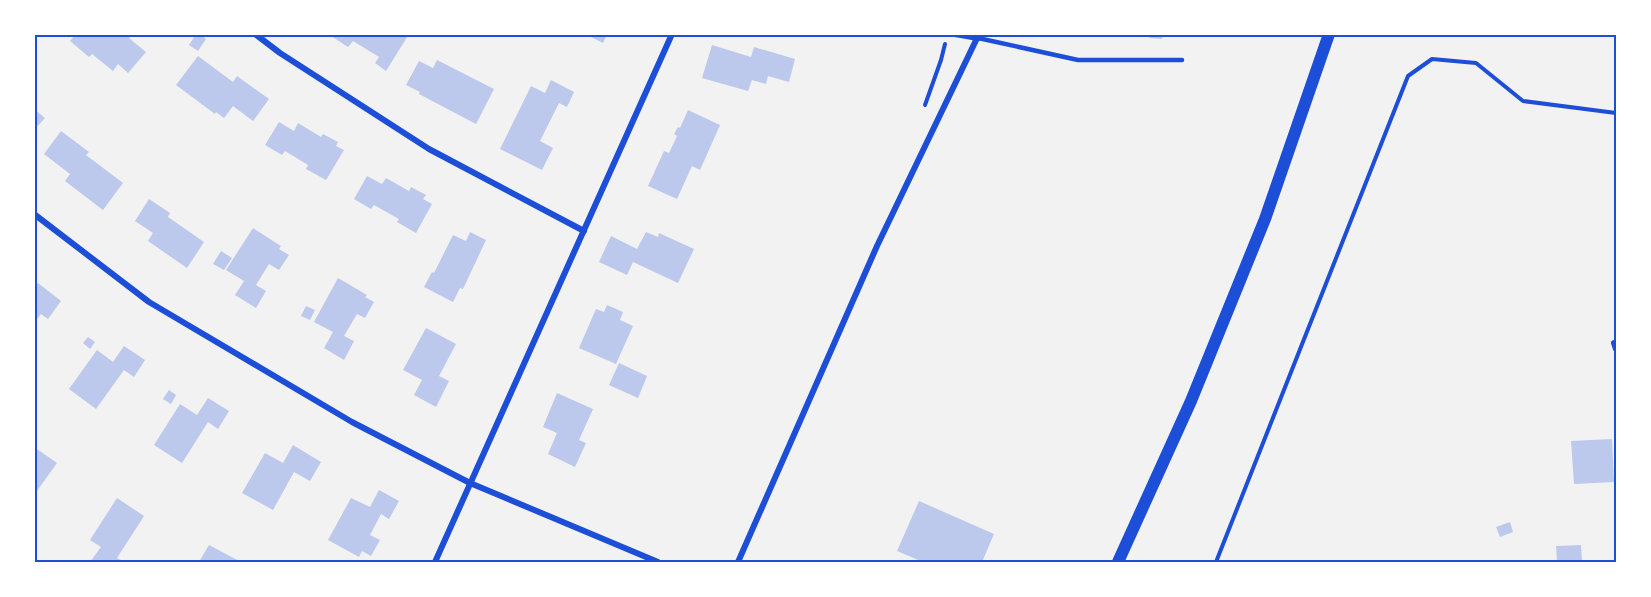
<svg xmlns="http://www.w3.org/2000/svg" width="1651" height="597" viewBox="0 0 1651 597" font-family="Poppins,sans-serif">
  <style>
    .building { fill: #bdc9ec }
    .lines { fill: none; stroke-linecap: round; stroke-linejoin: round }
    .path { stroke: #1d4ed8; stroke-width: 4 }
    .service { stroke: #1d4ed8; stroke-width: 4.5 }
    .minor { stroke: #1d4ed8; stroke-width: 6 }
    .secondary { stroke: #1d4ed8; stroke-width: 12 }
    .neatline { fill: none; stroke: #1d4ed8; stroke-width: 2 }
  </style>
  <rect width="100%" height="100%" fill="#f2f2f2"/>
  <!-- building -->
  <g class="building">
    <polygon points="76,34 132,34 129,38 146,52 128,73 118,64 113,71 92,54 89,57 70,41"/>
    <polygon points="196,34 199,34 206,39 198,51 189,45"/>
    <polygon points="328,34 409,34 386,71 375,63 379,57 353,41 348,47"/>
    <polygon points="585,34 607,34 603,43"/>
    <polygon points="1150,34 1163,34 1162,39 1149,38"/>
    <polygon points="712,45 751,57 754,47 795,59 789,82 768,76 766,84 752,80 748,91 702,78"/>
    <polygon points="198,56 233,82 237,76 269,99 253,121 233,106 224,118 216,112 215,114 176,85"/>
    <polygon points="437,60 494,89 476,124 419,94 420,92 406,85 419,61 433,68"/>
    <polygon points="551,80 574,92 567,107 559,103 540,141 553,148 542,170 500,149 531,86 545,93"/>
    <polygon points="34,109 45,118 34,130"/>
    <polygon points="688,110 720,125 700,170 692,166 677,199 648,186 664,151 669,153 677,136 674,134 678,127 680,128"/>
    <polygon points="279,122 294,131 298,123 321,137 323,134 338,142 336,146 344,150 326,180 306,169 308,165 285,151 282,155 265,145"/>
    <polygon points="61,131 89,152 86,155 123,183 103,210 65,181 70,174 44,154"/>
    <polygon points="367,176 382,184 386,178 409,191 411,187 426,195 423,199 432,204 416,233 397,222 399,219 374,205 371,209 354,199"/>
    <polygon points="149,199 170,213 168,217 204,242 187,268 148,241 153,233 135,221"/>
    <polygon points="253,228 281,246 279,249 289,255 279,270 269,264 256,285 266,291 256,308 235,295 244,281 226,270"/>
    <polygon points="470,232 486,240 463,289 460,288 453,302 424,287 432,272 434,273 453,235 466,241"/>
    <polygon points="646,232 658,237 659,233 694,249 678,283 633,262 627,275 599,262 611,236 637,249"/>
    <polygon points="221,251 232,258 224,270 213,264"/>
    <polygon points="338,278 367,295 365,297 374,302 365,318 357,314 344,336 354,341 344,360 324,348 333,332 314,322"/>
    <polygon points="38,283 61,301 48,319 41,314 34,323 34,288"/>
    <polygon points="607,305 623,312 620,320 633,326 616,364 579,348 596,309 604,312"/>
    <polygon points="306,306 315,310 310,320 301,316"/>
    <polygon points="426,328 456,344 439,376 449,381 436,407 414,395 422,380 403,370"/>
    <polygon points="88,337 95,342 90,349 83,343"/>
    <polygon points="124,346 145,360 134,377 124,370 96,409 69,389 97,350 113,362"/>
    <polygon points="619,363 647,376 638,398 609,385"/>
    <polygon points="169,390 176,395 171,404 163,399"/>
    <polygon points="557,393 593,409 579,440 586,443 575,467 548,454 557,433 543,427"/>
    <polygon points="208,398 229,411 218,429 208,422 182,463 154,445 180,404 197,415"/>
    <polygon points="1612,439 1614,482 1574,484 1571,441"/>
    <polygon points="293,445 321,462 310,481 294,472 273,510 242,493 265,453 283,463"/>
    <polygon points="34,447 57,463 34,495"/>
    <polygon points="379,490 399,501 389,519 381,514 370,535 380,540 371,556 362,551 359,557 328,540 351,498 370,507"/>
    <polygon points="117,498 144,516 117,558 125,562 90,562 101,547 90,540"/>
    <polygon points="919,501 994,534 982,562 923,562 897,551"/>
    <polygon points="1510,522 1513,532 1500,537 1496,527"/>
    <polygon points="209,545 241,562 199,562"/>
    <polygon points="1581,545 1582,562 1557,562 1556,546"/>
  </g>
  <g class="lines">
    <!-- path -->
    <g class="path">
      <polyline points="925,105 941,60 945,44"/>
      <polyline points="1216,562 1408,76 1432,59 1476,63 1523,101 1616,113"/>
    </g>
    <!-- service -->
    <polyline class="service" points="978,38 1078,60 1182,60"/>
    <!-- minor -->
    <g class="minor">
      <polyline points="255,34 280,53 429,149 584,231"/>
      <polyline points="955,34 978,38"/>
      <polyline points="34,214 149,302 352,422 470,483 658,562"/>
      <polyline points="1614,343 1616,349"/>
      <polyline points="435,562 672,34"/>
      <polyline points="738,562 877,246 979,34"/>
    </g>
    <!-- secondary -->
    <polyline class="secondary" points="1118,562 1191,401 1265,219 1329,34"/>
  </g>
  <!-- border -->
  <rect width="1651" height="597" fill="none" stroke="#ffffff" stroke-width="72"/>
  <rect x="36" y="36" width="1579" height="525" class="neatline"/>
</svg>
